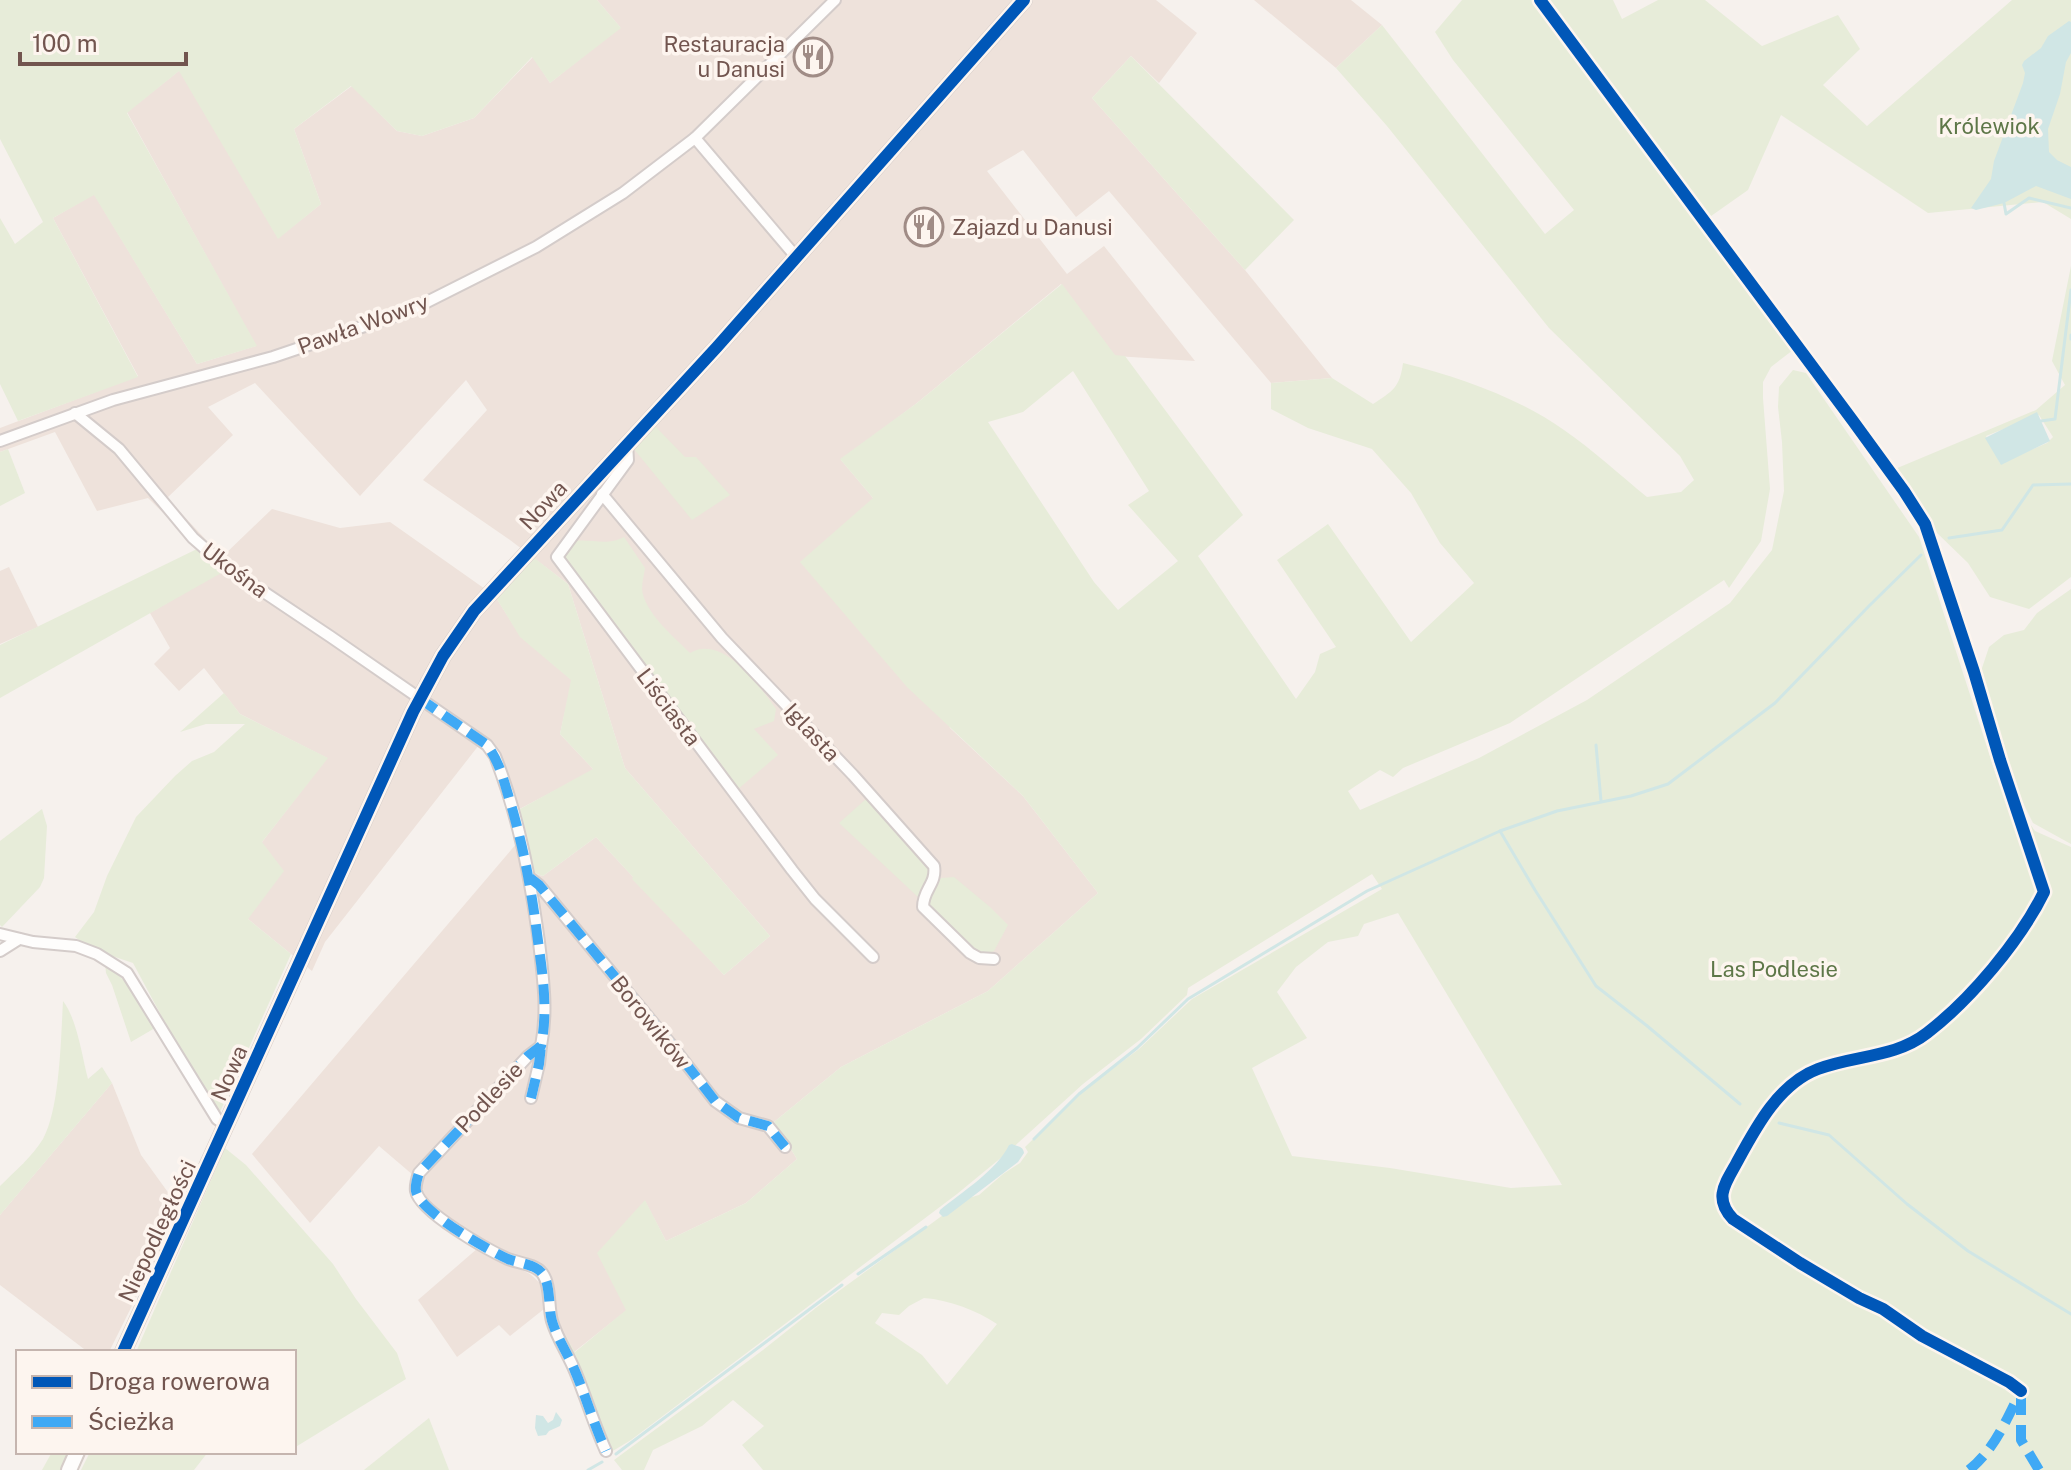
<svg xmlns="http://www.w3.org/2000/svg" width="2071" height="1470" viewBox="0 0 2071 1470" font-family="'Public Sans',sans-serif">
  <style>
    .residential { fill: #eee2db }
    .green { fill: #e7ecd9; fill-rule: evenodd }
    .water { fill: #d0e6e5 }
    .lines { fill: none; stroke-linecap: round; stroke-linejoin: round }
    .stream { stroke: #d0e6e5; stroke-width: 3 }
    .street-casing { stroke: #d4ccca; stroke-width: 14 }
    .secondary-casing { stroke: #d6cdc9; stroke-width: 18 }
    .street { stroke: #fefdfc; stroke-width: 10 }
    .secondary { stroke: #fefdfc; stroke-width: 14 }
    .quiet { stroke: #3fa9f5; stroke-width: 10; stroke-dasharray: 20 10; stroke-linecap: butt }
    .cycleway-casing { stroke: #fdf5ef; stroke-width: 17 }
    .cycleway { stroke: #0057b8; stroke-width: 12 }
    .labels { text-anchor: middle; stroke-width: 7; stroke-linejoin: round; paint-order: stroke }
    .poi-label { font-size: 22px; fill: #72554f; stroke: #fdf5ef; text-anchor: end }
    .park-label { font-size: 22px; fill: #5e7748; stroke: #fdf5ef }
    .street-label { font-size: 22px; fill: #72554f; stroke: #fdf5ef }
  </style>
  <rect width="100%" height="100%" fill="#f6f1ed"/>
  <!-- residential -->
  <g class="residential">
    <polygon points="597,0 1156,0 1197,33 1159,83 1131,56 1092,98 1245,270 1332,378 1271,383 1109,191 1076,217 1023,150 987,171 1067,274 1104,246 1195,361 1115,356 1061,284 917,403 841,460 873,498 950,728 1023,796 1098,893 988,991 841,1067 774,1122 797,1159 746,1203 666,1241 645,1201 627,1310 574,1352 558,1323 550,1277 539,1267 457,1227 424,1197 422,1180 501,1092 413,1175 379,1146 310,1223 252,1154 517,843 523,870 543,876 596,837 724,975 770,936 625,768 568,584 510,540 423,480 487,410 466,380 360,496 255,383 208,407 233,435 167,498 222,557 272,509 340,528 390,522 495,596 521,637 572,680 560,734 594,770 510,814 504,791 492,762 483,747 479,745 325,942 312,971 248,919 262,842 327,758 240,714 204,668 179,691 154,664 170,648 150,613 222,571 148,498 97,511 55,432 0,452 0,428 138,376 53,218 94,194 197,364 256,346 127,112 180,70 278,238 321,204 294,129 352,86 397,131 422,136 474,118 533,57 550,83 620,27"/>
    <polygon points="1254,0 1351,0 1382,25 1336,68"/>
    <polygon points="9,567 38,627 0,644 0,571"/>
    <polygon points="112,1083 141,1155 180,1209 109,1352 88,1352 0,1285 0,1215"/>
    <polygon points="478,1248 530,1274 541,1284 544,1309 510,1336 499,1325 457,1357 418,1300"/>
  </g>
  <!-- green -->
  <g class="green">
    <polygon points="0,0 597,0 621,28 550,83 532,57 474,118 422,136 397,131 351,86 294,129 321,204 278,239 179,71 127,113 257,346 197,364 94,195 53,218 138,377 18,421 0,384 0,218 15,244 43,222 0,139"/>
    <path d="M1462,0H1535L1793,350L1771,367L1763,382V398L1770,489L1761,541L1729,588L1724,580L1510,723L1403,768L1393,777L1380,770L1348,791L1360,810L1479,758L1587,700L1730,603L1772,550L1784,491L1782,442L1778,407L1779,387L1793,370L1806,373L1919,537L1997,778L2035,831L2071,847V1470H763L742,1445L764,1426L733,1400L702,1426L653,1450L644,1470H622L614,1460L763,1350L817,1307L965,1199L979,1195L1003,1174L1020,1163L1028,1152L1025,1147L1083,1091L1139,1049L1192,999L1382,889L1372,874L1188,988L1187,995L1141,1039L1083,1084L1008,1152L957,1194L631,1440L611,1452L558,1323L575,1352L626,1310L597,1253L645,1200L666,1241L746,1203L797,1159L774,1122L841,1067L988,991L1098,893L1023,796L907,687L800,562L873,498L840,459L917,403L1062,284L1115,355L1125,356L1243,515L1198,556L1296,699L1315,672L1320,654L1336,647L1277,560L1328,524L1411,642L1474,583L1440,543L1411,493L1372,449L1308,428L1271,409V383L1332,378L1373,404C1393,391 1400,387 1403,363C1459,377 1517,397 1564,430C1593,450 1620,475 1647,497L1681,492L1694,480L1680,456L1549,328L1387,126L1336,68L1382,25L1545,234L1574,210L1453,60L1435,32ZM1073,371L1149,491L1128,505L1178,561L1118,610L1094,582L988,422L1023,412ZM1398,913L1562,1185L1511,1188L1390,1168L1292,1156L1252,1068L1307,1038L1277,992L1296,967L1328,942L1358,936L1364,924ZM924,1298C949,1300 976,1310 997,1324L947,1385L922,1355L875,1323L882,1313L899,1315L909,1306Z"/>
    <polygon points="1539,0 1613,0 1622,19 1658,0 1705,0 1762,46 1838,15 1860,49 1823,85 1867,126 2012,0 2071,0 2071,219 2043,202 1928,213 1781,115 1748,190 1704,221"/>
    <polygon points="1131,56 1294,220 1245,270 1092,98"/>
    <path d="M2071,266V577L2029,609L1990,597L1968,563L1935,531L1895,469L2036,410L2065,385L2052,361ZM2039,415L2053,437L2047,443L2000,463L1986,436Z"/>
    <polygon points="653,424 685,457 696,457 730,495 692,520 633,448"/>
    <polygon points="8,449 25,493 0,506 0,452"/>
    <path d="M624,537L645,568C644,575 642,582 642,589C644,612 674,637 690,653C694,651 698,649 702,649C731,646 761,688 776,709L774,721L754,729L778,755L737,790L564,557L574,541C594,539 607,546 624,537Z"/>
    <polygon points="199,548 223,572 0,698 0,645"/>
    <polygon points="533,557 568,584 625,768 770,936 724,975 632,879 633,877 596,837 543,876 534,873 520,809 593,769 560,734 571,680 520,637 495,596"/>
    <polygon points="2071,589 2071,844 2033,823 2019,795 1980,674 1989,647 2004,635 2024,630 2037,613"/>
    <polygon points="224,693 240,714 328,758 262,842 284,871 248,919 291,954 220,1112 169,1030 133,963 91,949 75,937 94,912 107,876 136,817 175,776 192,761 214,752 245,724 206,724 180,732"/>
    <polygon points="866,799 930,865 931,878 919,898 839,823"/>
    <polygon points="42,809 47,826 44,878 40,887 2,927 0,925 0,841"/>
    <polygon points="954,877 990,907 1008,925 994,951 985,955 975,951 930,905 930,892 941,878"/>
    <polygon points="105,963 128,984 155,1028 131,1042 112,985 106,973"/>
    <path d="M63,1001C77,1019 82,1056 88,1079L102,1067L112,1083L0,1215V1186C15,1171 32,1157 43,1139C60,1108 61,1037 63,1001Z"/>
    <polygon points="225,1148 246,1165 333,1264 356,1299 397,1353 406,1379 294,1448 294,1352 136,1352"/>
    <polygon points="429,1418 449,1470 364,1470"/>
    <polygon points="52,1452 71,1452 62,1470 42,1470"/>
    <polygon points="90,1452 208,1452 194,1470 81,1470"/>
  </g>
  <!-- water -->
  <g class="water">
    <polygon points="2069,21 2071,22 2071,53 2066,62 2060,94 2048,129 2049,152 2057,160 2071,167 2071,199 2036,186 2004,203 1976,210 1971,208 1991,179 1994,161 2023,83 2025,73 2022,65 2024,61 2041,48 2048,36"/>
    <polygon points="2037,412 2050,441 2001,465 1985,438"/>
    <path d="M1012,1144C1018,1147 1023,1146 1024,1153L1018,1162L947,1216L943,1217L939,1213L940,1210C962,1192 997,1170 1009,1145Z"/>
    <polygon points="556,1412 562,1420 560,1426 549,1431 546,1435 538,1436 535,1428 536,1415 543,1416 548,1423 553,1420"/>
  </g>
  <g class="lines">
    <!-- stream -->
    <g class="stream">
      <polyline points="2004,203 2006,214 2029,198 2071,208"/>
      <polyline points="2071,335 2071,339"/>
      <polyline points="2041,421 2055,419 2071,290"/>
      <polyline points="1949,538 2002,530 2033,485 2071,484"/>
      <polyline points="1596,745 1601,801"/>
      <polyline points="1500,831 1557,811 1631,796 1668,784 1775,703 1869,606 1921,555"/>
      <polyline points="1779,1123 1829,1135 1907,1204 1968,1251 2071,1314"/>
      <polyline points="1034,1139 1079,1094 1137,1048 1188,999 1367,891 1500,831 1535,890 1596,986 1646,1025 1740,1104"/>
      <polyline points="858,1274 926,1227"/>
      <polyline points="616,1454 842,1285"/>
      <polyline points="588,1470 602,1462"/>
    </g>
    <!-- street casing -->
    <g class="street-casing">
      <g id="street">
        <polyline points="695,138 797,258"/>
        <path d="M75,413L119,449L193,538L225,566L331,637L477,738L487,745L495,756C519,818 530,876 539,942C543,977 548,1011 541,1046L528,1056L419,1173C417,1179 415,1185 416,1191C420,1212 488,1250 508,1259C518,1263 535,1264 542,1273C551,1284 548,1307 552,1321C557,1338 568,1354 575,1371C586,1397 594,1425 606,1451"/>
        <polyline points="0,441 113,400 273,357 409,311 536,247 623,193 695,138 835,0"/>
        <polyline points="627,444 628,460 557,557 792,870 815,899 873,957"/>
        <path d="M602,494L722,638L853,775L934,866C937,884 923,889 923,907L970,953L979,958L994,959"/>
        <polyline points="530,878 539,885 673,1047 715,1101 739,1118 768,1126 785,1147"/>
        <polyline points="0,934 33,942 76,946 97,954 127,973 217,1119 227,1126"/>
        <polyline points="0,951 19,939"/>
        <polyline points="531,1098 539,1064 541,1046"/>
      </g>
    </g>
    <!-- secondary casing -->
    <g class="secondary-casing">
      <g id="secondary">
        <polyline points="123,1352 413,712 443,656 474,611 717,347 1024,0"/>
        <polyline points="69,1470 77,1452"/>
      </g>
    </g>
    <!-- street -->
    <use href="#street" class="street"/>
    <!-- secondary -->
    <use href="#secondary" class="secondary"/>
    <!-- quiet -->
    <g class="quiet">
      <path d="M419,698L487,745C501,764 505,786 512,808C525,854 532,894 538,941C543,977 548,1011 541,1046L528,1056L419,1173C417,1179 415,1185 416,1191C420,1212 488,1250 508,1259C518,1263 535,1264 542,1273C551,1284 548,1307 552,1321C557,1338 568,1354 575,1371C586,1397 594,1425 606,1451"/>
      <polyline points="530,878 539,885 673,1047 715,1101 739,1118 768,1126 785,1147"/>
      <polyline points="531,1098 539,1064 541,1046"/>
      <polyline points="2021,1395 2021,1440 2039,1470"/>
      <path d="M1969,1470C1995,1449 2006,1420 2021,1391"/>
    </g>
    <!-- cycleway casing -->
    <g class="cycleway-casing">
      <g id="cycleway">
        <path d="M1540,0L1853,421L1904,491L1925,524L1974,672L2000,760L2044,892C2020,941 1970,1000 1927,1033C1895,1058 1854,1055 1818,1069C1778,1084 1755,1129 1736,1164C1724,1185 1714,1199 1733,1219L1800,1263L1859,1298L1883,1309L1922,1336L2009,1382L2021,1391"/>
        <polyline points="123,1352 413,712 443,656 474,611 717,347 1024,0"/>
      </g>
    </g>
    <!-- cycleway -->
    <use href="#cycleway" class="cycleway"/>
  </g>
  <!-- icons -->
  <defs>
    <g id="restaurant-ring" transform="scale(2)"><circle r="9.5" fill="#fdf5ef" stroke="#a08c86" stroke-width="1.5"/><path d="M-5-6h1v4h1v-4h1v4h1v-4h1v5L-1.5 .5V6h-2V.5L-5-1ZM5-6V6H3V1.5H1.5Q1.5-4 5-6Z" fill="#a08c86"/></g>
  </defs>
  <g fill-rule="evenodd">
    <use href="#restaurant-ring" x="813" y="57"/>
    <use href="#restaurant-ring" x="924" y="227"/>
  </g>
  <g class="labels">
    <!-- poi labels -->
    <g class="poi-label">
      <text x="785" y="52">Restauracja<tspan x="785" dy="25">u Danusi</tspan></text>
      <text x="952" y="235" text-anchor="start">Zajazd u Danusi</text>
    </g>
    <!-- park labels -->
    <g class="park-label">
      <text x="1989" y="134">Królewiok</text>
      <text x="1774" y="977">Las Podlesie</text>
    </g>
    <!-- street labels -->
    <g class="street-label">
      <text transform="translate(363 324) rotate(-20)" y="8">Pawła Wowry</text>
      <text transform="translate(543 505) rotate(-47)" y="8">Nowa</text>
      <text transform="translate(235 570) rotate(37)" y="8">Ukośna</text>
      <text transform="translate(669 707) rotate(53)" y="8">Liściasta</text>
      <text transform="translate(812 732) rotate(47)" y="8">Iglasta</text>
      <text transform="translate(651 1022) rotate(51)" y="8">Borowików</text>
      <text transform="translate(229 1073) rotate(-66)" y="8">Nowa</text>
      <text transform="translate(489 1097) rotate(-47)" y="8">Podlesie</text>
      <text transform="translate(157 1231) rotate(-65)" y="8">Niepodległości</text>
    </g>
  </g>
  <!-- legend -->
  <rect x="16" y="1350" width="280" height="104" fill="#fdf5ef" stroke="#c5b5af" stroke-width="2"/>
  <rect x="32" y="1376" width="40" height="12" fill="#0057b8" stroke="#c5b5af" stroke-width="2"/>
  <text x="88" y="1390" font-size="24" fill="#72554f">Droga rowerowa</text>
  <rect x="32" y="1416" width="40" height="12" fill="#3fa9f5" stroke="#c5b5af" stroke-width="2"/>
  <text x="88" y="1430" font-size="24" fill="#72554f">Ścieżka</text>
  <!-- scale -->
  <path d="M20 52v12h166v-12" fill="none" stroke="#72554f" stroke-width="4"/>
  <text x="32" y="52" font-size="24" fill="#72554f" stroke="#fdf5ef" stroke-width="6" paint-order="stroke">100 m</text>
</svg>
